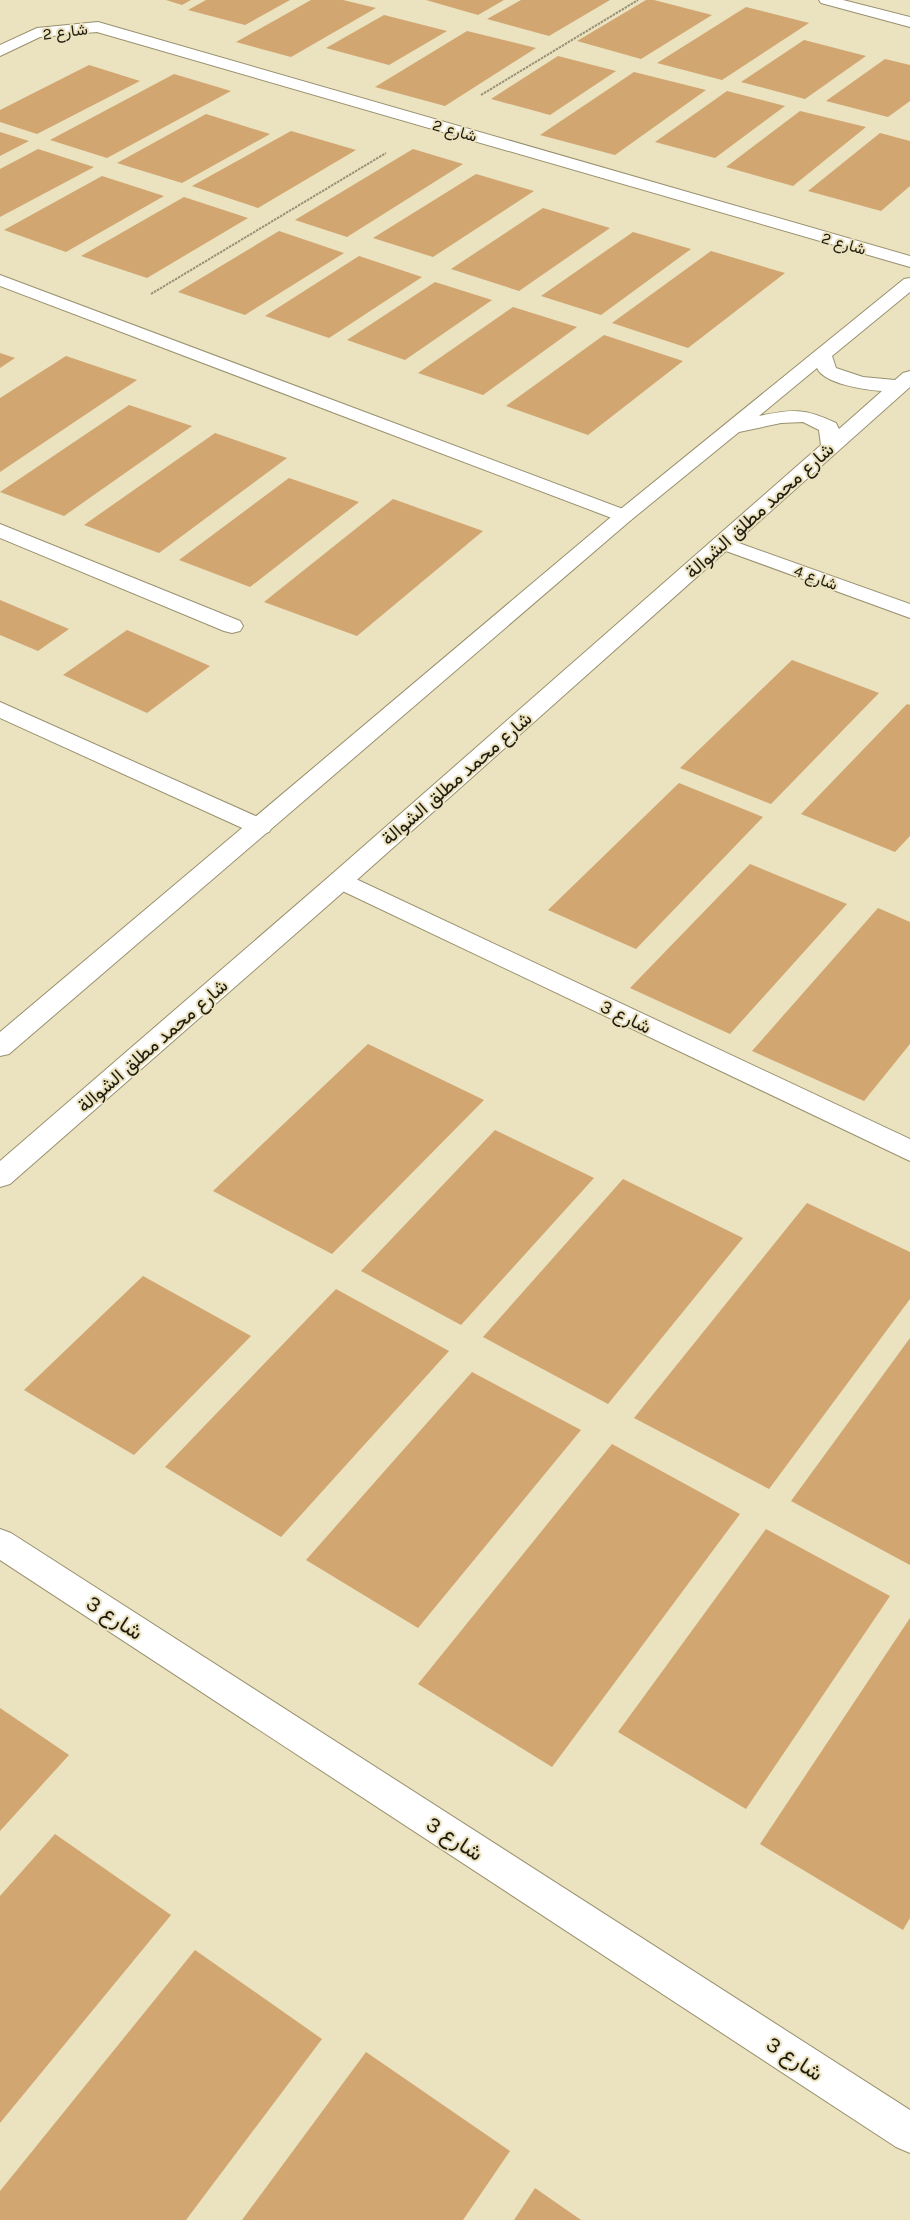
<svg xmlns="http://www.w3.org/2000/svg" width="910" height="2220" viewBox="0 0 910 2220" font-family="Karla,Vazirmatn,sans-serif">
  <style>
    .building { fill: #d1a671 }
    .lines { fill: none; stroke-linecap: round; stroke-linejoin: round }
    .service-casing { stroke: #99906f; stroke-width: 2 }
    .minor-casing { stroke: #99906f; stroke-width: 2 }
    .tertiary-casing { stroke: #99906f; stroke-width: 2 }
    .path { stroke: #989177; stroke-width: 2; stroke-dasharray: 2.5 1; stroke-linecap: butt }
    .service { fill: #fff; fill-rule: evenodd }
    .minor { fill: #fff; fill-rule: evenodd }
    .tertiary { fill: #fff; fill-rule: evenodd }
    .labels { text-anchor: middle; stroke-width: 4; stroke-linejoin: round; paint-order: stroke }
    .far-street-label { font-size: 16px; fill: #1f1b0e; stroke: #ebe2bf }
    .street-label { font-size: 19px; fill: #1f1b0e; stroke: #ebe2bf }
    .near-street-label { font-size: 22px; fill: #1f1b0e; stroke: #ebe2bf }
  </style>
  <rect width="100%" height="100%" fill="#ebe2bf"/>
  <!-- building -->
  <g class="building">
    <polygon points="166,0 191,0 182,5"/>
    <polygon points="206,0 290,0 245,25 188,10"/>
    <polygon points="311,0 343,0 376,8 291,57 236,42"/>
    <polygon points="426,0 504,0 478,15"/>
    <polygon points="521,0 610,0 549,36 487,19"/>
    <polygon points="646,0 654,0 712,15 641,59 577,41"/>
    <polygon points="746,7 809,23 722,80 657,63"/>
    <polygon points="384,15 447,31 389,65 326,48"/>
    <polygon points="467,31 536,48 445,106 375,87"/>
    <polygon points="804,40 866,56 805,99 741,82"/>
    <polygon points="558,56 616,71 550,115 491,99"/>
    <polygon points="885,59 910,65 910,101 888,117 826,101"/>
    <polygon points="89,65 140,81 37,134 0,122 0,110"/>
    <polygon points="634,72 706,90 615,155 540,135"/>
    <polygon points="174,74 231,91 107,158 50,140"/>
    <polygon points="727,91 785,106 715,158 655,142"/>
    <polygon points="800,111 866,127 793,186 726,167"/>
    <polygon points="206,114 270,134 182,183 117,163"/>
    <polygon points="291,131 356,150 258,208 192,186"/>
    <polygon points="0,132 29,141 0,156"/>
    <polygon points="880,133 910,141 910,186 881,211 808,191"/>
    <polygon points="38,149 94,167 0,217 0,169"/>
    <polygon points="413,149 463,164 347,237 295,220"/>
    <polygon points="476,174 534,191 433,257 373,238"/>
    <polygon points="102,176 164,196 66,252 4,230"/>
    <polygon points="184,197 248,218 147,278 81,256"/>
    <polygon points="543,208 610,228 519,291 451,269"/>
    <polygon points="279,231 344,253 245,315 178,292"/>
    <polygon points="633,232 691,249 601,315 541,296"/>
    <polygon points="711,251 785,273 688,348 612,323"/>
    <polygon points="359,256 422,277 329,338 265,316"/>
    <polygon points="435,282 492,300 405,360 347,340"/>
    <polygon points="513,307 577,327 483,395 418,373"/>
    <polygon points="604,335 683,361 588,435 506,406"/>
    <polygon points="0,353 15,358 0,368"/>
    <polygon points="66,356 137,380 0,472 0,398"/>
    <polygon points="129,405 192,426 64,516 0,492"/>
    <polygon points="215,433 287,458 159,553 84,525"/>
    <polygon points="289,478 359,502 250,587 179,560"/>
    <polygon points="393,499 483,531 357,636 264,602"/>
    <polygon points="0,600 69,629 38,651 0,635"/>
    <polygon points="127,630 210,666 147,713 63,675"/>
    <polygon points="792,660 879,693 771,804 680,768"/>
    <polygon points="907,704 910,705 910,836 895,852 801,814"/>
    <polygon points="679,783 763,817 636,949 548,910"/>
    <polygon points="750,864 847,904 730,1034 630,988"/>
    <polygon points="878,908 910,922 910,1044 864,1101 752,1051"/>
    <polygon points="368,1044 484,1100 332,1254 213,1191"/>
    <polygon points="495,1130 594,1178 461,1325 361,1271"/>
    <polygon points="623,1179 743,1238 608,1404 483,1337"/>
    <polygon points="807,1203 910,1252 910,1299 769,1489 634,1418"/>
    <polygon points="143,1276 251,1336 134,1455 24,1390"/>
    <polygon points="336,1289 449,1351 281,1537 165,1467"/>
    <polygon points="910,1338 910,1565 791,1501"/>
    <polygon points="472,1372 581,1430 418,1628 306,1560"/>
    <polygon points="612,1444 740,1514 552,1767 418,1684"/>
    <polygon points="766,1529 890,1596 746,1809 618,1732"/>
    <polygon points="910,1618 910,1918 903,1930 760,1844"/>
    <polygon points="0,1708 69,1755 0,1831"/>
    <polygon points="55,1834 171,1915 0,2123 0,1896"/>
    <polygon points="195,1950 322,2039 186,2220 0,2220 0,2191"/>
    <polygon points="366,2052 510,2151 463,2220 242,2220"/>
    <polygon points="535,2188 581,2220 514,2220"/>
  </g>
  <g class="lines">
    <!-- service casing -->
    <g class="service-casing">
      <g id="service">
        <polygon points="0,524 240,621 243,626 240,631 232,633 224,631 0,538"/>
        <polygon points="0,702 269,822 272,827 269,832 260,835 251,832 0,718"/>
      </g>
    </g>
    <!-- minor casing -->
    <g class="minor-casing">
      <g id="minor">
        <polygon points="819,0 843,0 910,17 910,27 821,3"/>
        <polygon points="98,22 910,256 910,267 97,32 40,37 0,56 0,45 37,28"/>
        <polygon points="0,275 631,512 634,516 631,520 624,522 617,520 0,286"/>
        <polygon points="722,537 910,604 910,618 715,547 711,543 715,539"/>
        <polygon points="341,872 910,1139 910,1161 332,886 329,880 332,874"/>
        <polygon points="0,1529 11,1533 910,2110 910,2153 896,2147 0,1560"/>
      </g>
    </g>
    <!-- tertiary casing -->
    <g class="tertiary-casing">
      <path id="tertiary" d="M910,278V292L832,356L836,368L863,377L895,380L903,373L910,371V387L350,886L10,1184L0,1187V1161L332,874L821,445L819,430L803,422L781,423L739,432L631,520L9,1054L0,1056V1032L617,512L904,279ZM817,368C824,384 866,390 882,391L839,429L836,423C804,408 793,409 759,416Z"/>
    </g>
    <!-- path -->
    <g class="path">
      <polyline points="481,95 638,0"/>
      <polyline points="151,294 386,153"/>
    </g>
    <!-- service -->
    <use href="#service" class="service"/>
    <!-- minor -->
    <use href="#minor" class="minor"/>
    <!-- tertiary -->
    <use href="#tertiary" class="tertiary"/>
  </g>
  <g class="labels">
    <!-- far-street labels -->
    <g class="far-street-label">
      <text transform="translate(65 31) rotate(-7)" y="6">شارع 2</text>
      <text transform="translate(455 130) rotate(16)" y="6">شارع 2</text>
      <text transform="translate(844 243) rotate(16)" y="6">شارع 2</text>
      <text transform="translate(816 577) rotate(20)" y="6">شارع 4</text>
    </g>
    <!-- street labels -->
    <g class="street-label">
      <text transform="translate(759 510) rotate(-42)" y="7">شارع محمد مطلق الشوالة</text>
      <text transform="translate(456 778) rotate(-41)" y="7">شارع محمد مطلق الشوالة</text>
      <text transform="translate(626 1016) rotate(26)" y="7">شارع 3</text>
      <text transform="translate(152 1045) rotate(-41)" y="7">شارع محمد مطلق الشوالة</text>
    </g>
    <!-- near-street labels -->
    <g class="near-street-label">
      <text transform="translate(115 1617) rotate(33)" y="8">شارع 3</text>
      <text transform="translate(455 1838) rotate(33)" y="8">شارع 3</text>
      <text transform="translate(795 2058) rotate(33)" y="8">شارع 3</text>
    </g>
  </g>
</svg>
